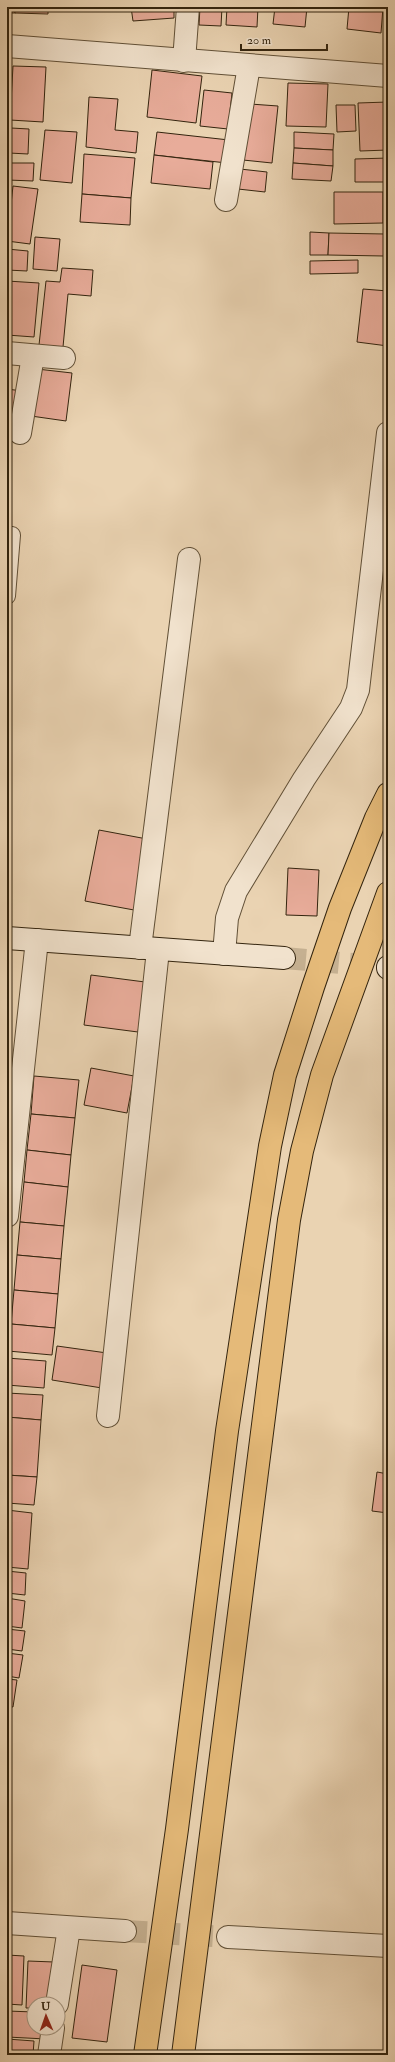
<svg xmlns="http://www.w3.org/2000/svg" width="395" height="2062" viewBox="0 0 395 2062" font-family="'IM FELL Double Pica',serif">
  <style>
    .building { fill: #e8ac9a; stroke: #33240e }
    .lines { fill: none; stroke-linecap: round; stroke-linejoin: round }
    .street-tunnel { stroke: #c5b091; stroke-width: 22; stroke-dasharray: 22 11; stroke-linecap: butt }
    .secondary-tunnel { stroke: #c5b091; stroke-width: 22; stroke-dasharray: 22 11; stroke-linecap: butt }
    .lane-casing { stroke: #615037; stroke-width: 18 }
    .street-casing { stroke: #615037; stroke-width: 24 }
    .secondary-casing { stroke: #33240e; stroke-width: 24 }
    .highway-casing { stroke: #33240e; stroke-width: 24 }
    .lane { stroke: #f1e2cd; stroke-width: 16 }
    .street { stroke: #f1e2cd; stroke-width: 22 }
    .secondary { stroke: #f1e2cd; stroke-width: 22 }
    .highway { stroke: #e5ba79; stroke-width: 22 }
  </style>
  <rect width="100%" height="100%" fill="#ead3b2"/>
  <filter id="stains"><feTurbulence type="fractalNoise" baseFrequency=".005" numOctaves="4"/><feColorMatrix values="0 0 0 0 .2 0 0 0 0 .09 0 0 0 0 .02 0 0 0 .5 -.17"/></filter>
  <radialGradient id="worn" r=".72"><stop offset=".6" stop-color="#630" stop-opacity="0"/><stop offset="1" stop-color="#630" stop-opacity=".3"/></radialGradient>
  <!-- building -->
  <g class="building">
    <rect x="7" y="7" width="8" height="6"/>
    <polygon points="15,7 48,7 48,14 15,13"/>
    <rect x="61" y="7" width="28" height="3"/>
    <polygon points="89,7 118,7 118,11 89,10"/>
    <polygon points="131,7 174,7 174,18 133,21"/>
    <polygon points="200,7 222,7 221,26 199,25"/>
    <polygon points="227,7 258,7 257,27 226,25"/>
    <polygon points="275,7 307,7 305,27 273,24"/>
    <polygon points="349,7 383,7 381,33 347,29"/>
    <polygon points="13,66 46,67 43,122 10,120"/>
    <polygon points="152,70 202,76 196,123 147,117"/>
    <polygon points="288,83 328,84 326,127 286,126"/>
    <polygon points="204,90 232,93 228,129 200,126"/>
    <polygon points="89,97 118,99 115,130 138,132 136,153 86,147"/>
    <polygon points="388,102 388,150 360,151 358,103"/>
    <polygon points="250,104 278,106 272,163 243,160"/>
    <polygon points="336,105 355,105 356,131 337,132"/>
    <polygon points="11,128 29,129 28,154 9,153"/>
    <polygon points="45,130 77,132 72,183 40,180"/>
    <polygon points="157,132 229,140 227,163 154,155"/>
    <polygon points="294,132 334,134 333,150 294,148"/>
    <polygon points="294,148 333,150 333,166 293,163"/>
    <polygon points="84,154 135,158 131,198 82,194"/>
    <polygon points="154,155 213,162 210,189 151,183"/>
    <polygon points="388,158 388,182 355,182 355,159"/>
    <polygon points="8,163 34,163 33,181 8,180"/>
    <polygon points="293,163 333,166 331,181 292,179"/>
    <polygon points="240,169 267,172 265,192 238,189"/>
    <polygon points="13,186 38,189 30,244 7,241"/>
    <polygon points="334,192 383,192 383,223 334,224"/>
    <polygon points="82,194 131,198 130,225 80,222"/>
    <polygon points="310,232 329,233 328,255 310,255"/>
    <polygon points="329,233 385,234 384,256 328,255"/>
    <polygon points="35,237 60,239 57,271 33,269"/>
    <polygon points="7,249 28,251 27,271 7,270"/>
    <polygon points="358,260 358,273 310,274 310,261"/>
    <polygon points="62,268 93,270 91,296 68,294 63,347 39,345 46,281 60,282"/>
    <polygon points="7,281 39,283 34,337 7,335"/>
    <polygon points="363,289 388,291 388,346 357,342"/>
    <polygon points="37,369 72,373 66,421 31,416"/>
    <polygon points="7,389 22,391 15,438 7,437"/>
    <polygon points="99,830 147,839 134,910 85,901"/>
    <polygon points="288,868 319,870 317,916 286,915"/>
    <polygon points="91,975 145,982 138,1032 84,1025"/>
    <polygon points="91,1068 134,1076 127,1113 84,1105"/>
    <polygon points="34,1076 79,1080 75,1118 31,1114"/>
    <polygon points="31,1114 75,1118 71,1155 27,1150"/>
    <polygon points="27,1150 71,1155 68,1187 24,1182"/>
    <polygon points="24,1182 68,1187 64,1226 20,1222"/>
    <polygon points="20,1222 64,1226 61,1259 17,1255"/>
    <polygon points="17,1255 61,1259 58,1294 14,1290"/>
    <polygon points="14,1290 58,1294 55,1328 11,1324"/>
    <polygon points="11,1324 55,1328 52,1355 8,1351"/>
    <polygon points="57,1346 107,1353 102,1388 52,1380"/>
    <polygon points="7,1358 46,1361 44,1388 7,1385"/>
    <polygon points="7,1393 43,1395 41,1420 7,1417"/>
    <polygon points="7,1417 41,1420 37,1477 7,1475"/>
    <polygon points="377,1472 388,1474 388,1513 372,1511"/>
    <polygon points="7,1475 37,1477 34,1505 7,1503"/>
    <polygon points="7,1510 32,1513 28,1569 7,1567"/>
    <polygon points="7,1571 26,1573 25,1595 7,1593"/>
    <polygon points="7,1598 25,1601 22,1628 7,1626"/>
    <polygon points="7,1629 25,1631 22,1651 7,1649"/>
    <polygon points="7,1653 23,1655 19,1678 7,1676"/>
    <polygon points="7,1679 17,1680 13,1707 7,1706"/>
    <polygon points="7,1801 9,1801 8,1820 7,1820"/>
    <polygon points="7,1955 24,1956 22,2005 7,2004"/>
    <polygon points="28,1961 54,1962 52,2004 34,2004 34,2008 26,2008"/>
    <polygon points="82,1965 117,1970 107,2042 72,2038"/>
    <polygon points="7,2011 34,2012 34,2028 46,2028 46,2039 7,2037"/>
    <polygon points="7,2039 34,2041 33,2055 7,2055"/>
  </g>
  <g class="lines">
    <!-- street-tunnel -->
    <polyline class="street-tunnel" points="125,1931 228,1937"/>
    <!-- secondary-tunnel -->
    <polyline class="secondary-tunnel" points="284,958 388,967"/>
    <!-- lane casing -->
    <g class="lane-casing">
      <polyline id="lane" points="7,596 12,535"/>
    </g>
    <!-- street casing -->
    <g class="street-casing">
      <g id="street">
        <polyline points="7,46 388,76"/>
        <polyline points="184,61 188,7"/>
        <polyline points="226,200 249,66"/>
        <polyline points="7,353 64,358"/>
        <polyline points="20,433 33,356"/>
        <polyline points="140,948 189,559"/>
        <polyline points="224,954 227,918 236,891 304,779 351,708 358,690 388,433"/>
        <polyline points="7,1216 37,940"/>
        <polyline points="108,1416 158,950"/>
        <polyline points="7,1923 125,1931"/>
        <polyline points="228,1937 388,1946"/>
        <polyline points="57,2004 69,1928"/>
        <polyline points="49,2055 53,2028"/>
      </g>
    </g>
    <!-- secondary casing -->
    <g class="secondary-casing">
      <g id="secondary">
        <polyline points="7,938 284,958"/>
        <polyline points="388,967 388,968"/>
      </g>
    </g>
    <!-- highway casing -->
    <g class="highway-casing">
      <g id="highway">
        <polyline points="145,2055 177,1829 227,1431 270,1146 285,1075 313,987 340,908 376,818 388,794"/>
        <polyline points="183,2055 289,1220 302,1151 322,1075 388,893"/>
      </g>
    </g>
    <!-- lane -->
    <use href="#lane" class="lane"/>
    <!-- street -->
    <use href="#street" class="street"/>
    <!-- secondary -->
    <use href="#secondary" class="secondary"/>
    <!-- highway -->
    <use href="#highway" class="highway"/>
  </g>
  <!-- margin -->
  <rect width="395" height="2062" fill="none" stroke="#ead3b2" stroke-width="24"/>
  <rect x="8" y="8" width="379" height="2046" fill="none" stroke="#33240e" stroke-width="2"/>
  <rect x="12" y="12" width="371" height="2038" fill="none" stroke="#33240e"/>
  <!-- north arrow -->
  <g transform="translate(46 2016) rotate(358)"><circle r="19" fill="#f1e2cd" stroke="#a59681"/>
  <path d="M0-3L7 15L0 10L-7 15Z" fill="#8f2418"/>
  <text y="-6" font-size="11" font-weight="bold" text-anchor="middle" fill="#33240e">U</text>
  </g>
  <!-- scale -->
  <path d="M241 44v6h86v-6" fill="none" stroke="#33240e" stroke-width="2"/>
  <text x="247" y="44" font-size="12" fill="#33240e" stroke="#f1e2cd" stroke-width="3" paint-order="stroke">20 m</text>
  <rect width="100%" height="100%" filter="url(#stains)"/>
  <rect width="100%" height="100%" fill="url(#worn)"/>
</svg>
